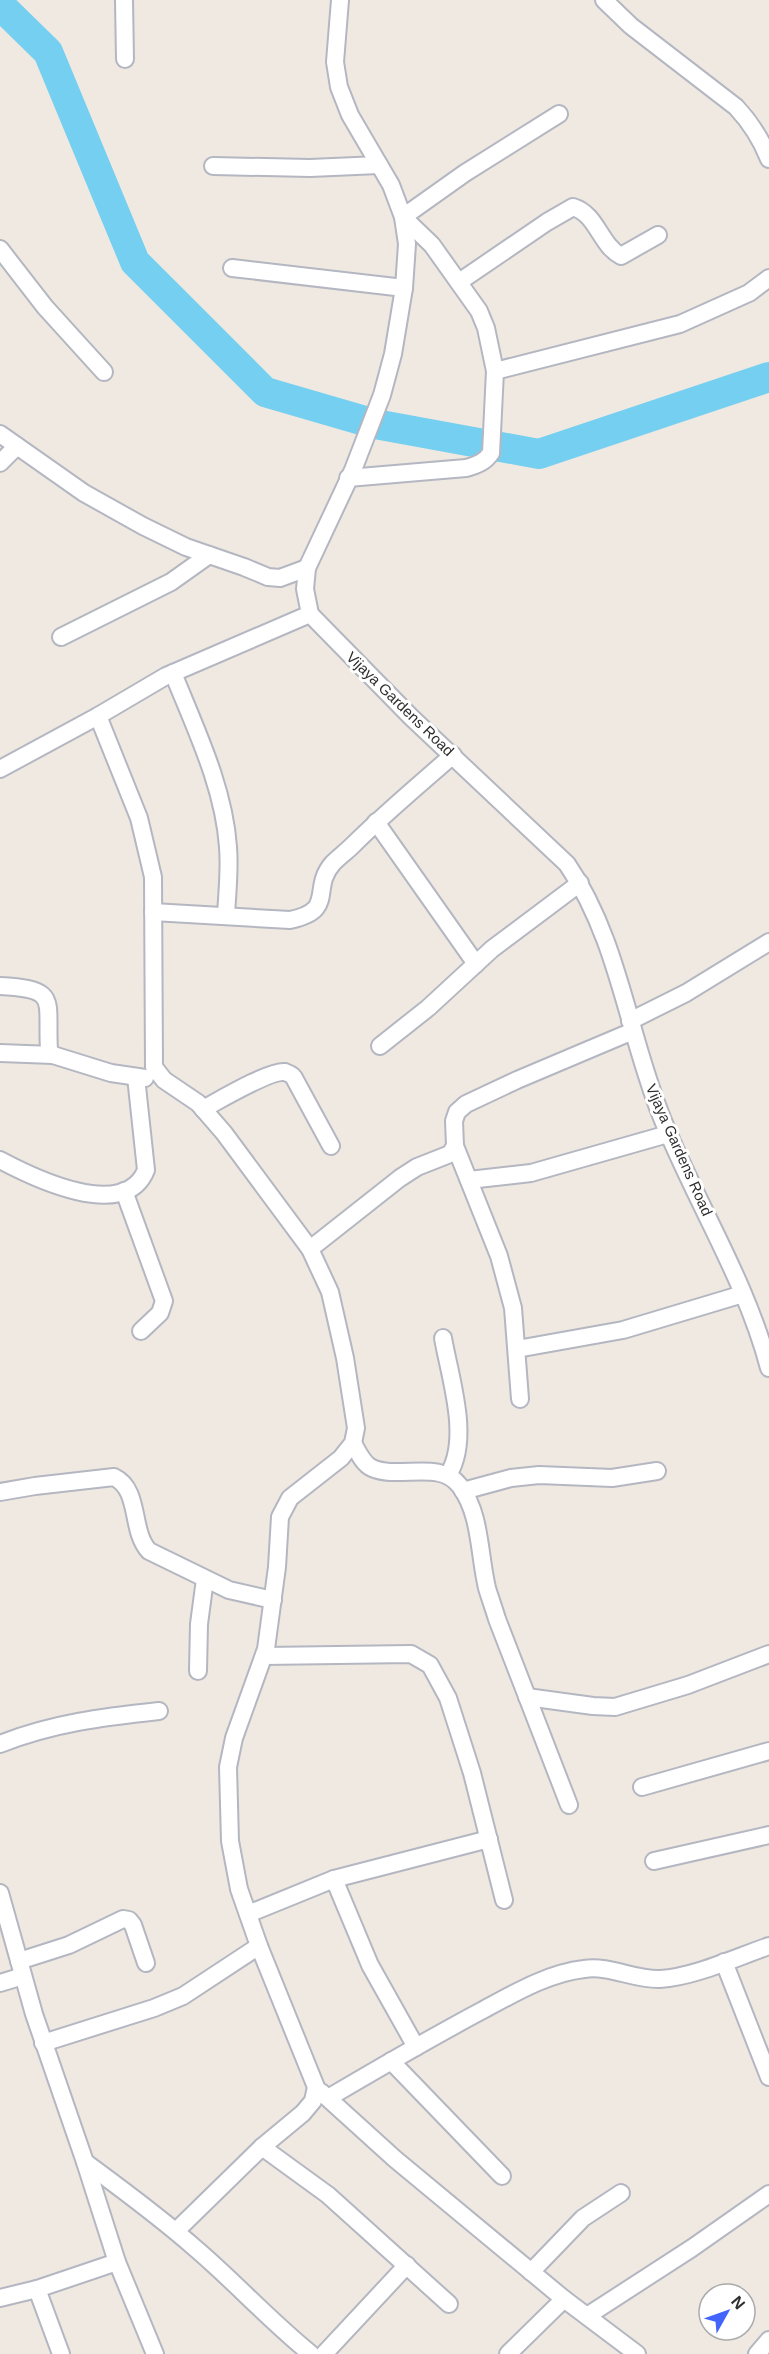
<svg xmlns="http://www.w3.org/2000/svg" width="769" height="2354" viewBox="0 0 769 2354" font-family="Arial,sans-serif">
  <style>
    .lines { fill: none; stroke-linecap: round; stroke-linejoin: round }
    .river { stroke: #75cff0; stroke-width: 30 }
    .minor-casing { stroke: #b4b7c1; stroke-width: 20 }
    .minor { stroke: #fff; stroke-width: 16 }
    .labels { text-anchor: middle; stroke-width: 6; stroke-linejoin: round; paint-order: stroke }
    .street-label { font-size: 15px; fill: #2e2e2e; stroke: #fff }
  </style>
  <rect width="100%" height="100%" fill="#efe9e1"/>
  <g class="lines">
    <!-- river -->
    <polyline class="river" points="0,5 48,52 135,262 265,392 375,424 539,454 769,377"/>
    <!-- minor casing -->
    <g class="minor-casing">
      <g id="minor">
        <polyline points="124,0 125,59"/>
        <path d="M340,0L335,62L339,87L350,115L391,185L403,217L407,244L404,288L393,354L382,395L353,470L307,568L305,589L310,614L411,717L567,864C619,940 628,1035 662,1118C696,1203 746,1280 769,1368"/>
        <path d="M604,0L631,26L736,107C751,123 761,139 769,159"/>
        <polyline points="213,166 310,168 379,165"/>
        <polyline points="0,249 45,307 104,372"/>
        <polyline points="232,268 404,288"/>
        <path d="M459,282L547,222L573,207C597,214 600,245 621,256L658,235"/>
        <polyline points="495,371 680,324 749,293 769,278"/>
        <polyline points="0,434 84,493 143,526 186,547 244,567 268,577 280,578 307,568"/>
        <polyline points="0,463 17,446"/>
        <path d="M348,478L466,468C477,465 485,462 491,453L495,371L486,328L479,311L432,245L403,217L465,173L559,114"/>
        <polyline points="61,637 171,582 209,555"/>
        <path d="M173,673C195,728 224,787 228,847C230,870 227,894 226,916"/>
        <polyline points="98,716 139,818 153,877 154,1067 164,1080 198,1103 224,1133 310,1249 330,1292 345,1358 356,1428 353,1443 341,1458 290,1498 280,1517 277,1567 266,1649 234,1738 228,1767 230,1841 239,1889 259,1946 316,2087 313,2101 303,2113 262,2147 176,2231"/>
        <polyline points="0,769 98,716 166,676 310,614"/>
        <polyline points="376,822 476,964"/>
        <path d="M153,912L290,920C337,910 310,889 333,863C339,857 347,851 353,845C385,813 419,785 453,755"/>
        <path d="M0,986C60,989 46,999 49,1050L53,1055L111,1073L145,1078"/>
        <polyline points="630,1021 686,993 769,942"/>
        <polyline points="380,1046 428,1008 492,949 580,883"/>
        <polyline points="0,1053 53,1055"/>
        <path d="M203,1109C218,1101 270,1070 285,1072C285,1072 293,1075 293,1076L331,1146"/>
        <polyline points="455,1146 499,1256 513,1308 520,1399"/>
        <path d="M0,1160C32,1177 125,1223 146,1170L136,1077"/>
        <polyline points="469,1180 531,1173 668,1134"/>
        <polyline points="124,1191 164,1301 160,1313 141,1331"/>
        <polyline points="310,1249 400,1178 417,1167 450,1154 455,1146 454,1121 457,1112 466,1104 517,1080 633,1031"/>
        <path d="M443,1338C450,1378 471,1439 448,1475"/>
        <polyline points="517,1349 623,1330 743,1294"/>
        <path d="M353,1443C358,1452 363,1464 372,1468C399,1480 440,1459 460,1486C481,1514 479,1555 487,1588C490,1598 494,1609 497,1619L569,1805"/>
        <polyline points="463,1491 511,1478 539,1475 612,1478 657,1471"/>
        <path d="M0,1492L35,1486L114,1477C141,1490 130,1531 149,1551L229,1590L273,1600"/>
        <polyline points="264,1656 411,1654 430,1665 448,1698 472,1773 504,1900"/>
        <polyline points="198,1671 199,1624 205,1579"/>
        <polyline points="527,1697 593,1706 615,1707 688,1685 769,1654"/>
        <path d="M0,1744C53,1723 103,1717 159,1711"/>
        <polyline points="642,1787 769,1751"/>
        <polyline points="654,1861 769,1835"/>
        <polyline points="334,1879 370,1965 416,2047"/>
        <polyline points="0,1893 34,2014 85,2162 117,2262 155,2354"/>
        <polyline points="248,1914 334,1879 489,1839"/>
        <polyline points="19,1961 69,1945 123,1919 129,1920 133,1925 146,1963"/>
        <polyline points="724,1962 769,2077"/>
        <polyline points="0,1983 23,1976"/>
        <polyline points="43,2043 154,2008 183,1996 259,1946"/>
        <polyline points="391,2061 502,2176"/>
        <polyline points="321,2092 395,2159 564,2299 637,2354"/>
        <path d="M328,2098C379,2068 430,2038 483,2010C513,1994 548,1973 584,1969C610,1965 634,1980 660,1979C694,1977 737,1957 769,1946"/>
        <polyline points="262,2147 328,2195 449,2304"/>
        <path d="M85,2162C123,2190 160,2217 195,2248C235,2282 270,2321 311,2354"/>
        <polyline points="531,2272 583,2218 621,2193"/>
        <polyline points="37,2289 61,2354"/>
        <polyline points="0,2298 37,2289 117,2262"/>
        <polyline points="587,2316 692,2248 769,2194"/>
        <polyline points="324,2354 407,2265"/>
        <polyline points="508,2354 564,2299"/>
        <polyline points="757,2354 769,2340"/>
      </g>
    </g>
    <!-- minor -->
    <use href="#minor" class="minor"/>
  </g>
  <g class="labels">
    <!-- street labels -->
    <g class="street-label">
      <text transform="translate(400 704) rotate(44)" y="5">Vijaya Gardens Road</text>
      <text transform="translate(679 1150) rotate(66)" y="5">Vijaya Gardens Road</text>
    </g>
  </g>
  <!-- north arrow -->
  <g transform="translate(727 2312) rotate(50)"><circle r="28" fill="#ffffff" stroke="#ababab" stroke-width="1.5"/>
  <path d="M0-4.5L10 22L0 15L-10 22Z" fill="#4264fb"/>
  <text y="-9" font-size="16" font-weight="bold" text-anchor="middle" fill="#2e2e2e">N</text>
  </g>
</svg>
